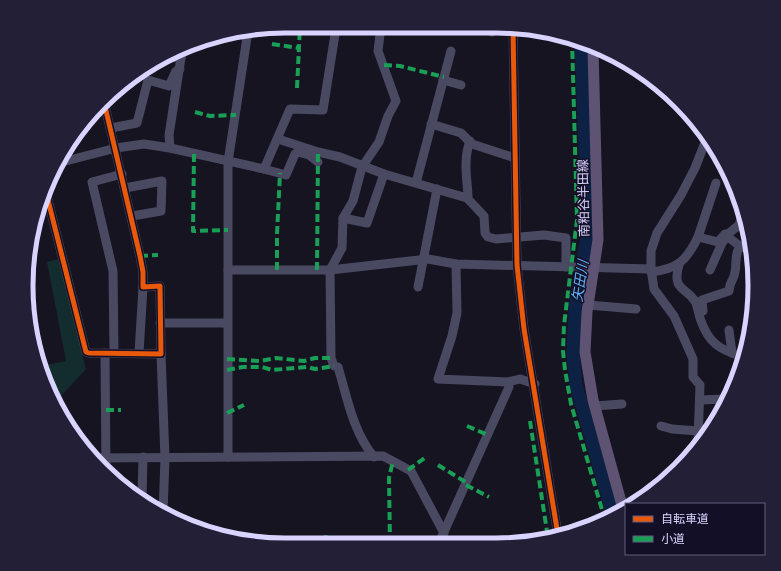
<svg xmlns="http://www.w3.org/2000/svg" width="781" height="571" viewBox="0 0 781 571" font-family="'Archivo Narrow','Noto Sans JP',sans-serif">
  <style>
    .green { fill: #132c2d }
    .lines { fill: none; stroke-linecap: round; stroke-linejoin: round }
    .river { stroke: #0d2144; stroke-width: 13 }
    .minor { stroke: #4a4962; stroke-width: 9 }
    .major { stroke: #5e5373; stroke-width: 11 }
    .quiet { stroke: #1a9f57; stroke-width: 4; stroke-dasharray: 8 4; stroke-linecap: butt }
    .cycleway-casing { stroke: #130f26; stroke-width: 8 }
    .cycleway { stroke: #e8590c; stroke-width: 5 }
    .labels { text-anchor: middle; stroke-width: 3; stroke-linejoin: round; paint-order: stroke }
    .street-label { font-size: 13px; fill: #d9d4ff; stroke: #130f26 }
    .water-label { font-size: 14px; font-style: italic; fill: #62b6ff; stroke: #130f26 }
    .rim { fill: none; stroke: #d9d4ff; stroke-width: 5 }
  </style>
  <rect width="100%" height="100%" fill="#161421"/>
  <!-- green -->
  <polygon class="green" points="58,259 86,369 59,398 58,406 46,385 41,366 66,361 47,262"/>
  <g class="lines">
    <!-- river -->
    <polyline class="river" points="581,43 588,230 575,309 573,354 576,385 613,515"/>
    <!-- minor -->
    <g class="minor">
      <polyline points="312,26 336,28 367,26"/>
      <polyline points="492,26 492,32"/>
      <polyline points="513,28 517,265 524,329 558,535"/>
      <polyline points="170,57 181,58"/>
      <polyline points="443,80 461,85"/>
      <polyline points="431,124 461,133 472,144 515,158"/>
      <polyline points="111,128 137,123 148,80 169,86 176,71 180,69"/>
      <polyline points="278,139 318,152 340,157 384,174 467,198 484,216 485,233 488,237 496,239 544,235 566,238 566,267"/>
      <polyline points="170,148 169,135 182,51"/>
      <polyline points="58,163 116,148 144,144 170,148 264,169 290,109 323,110 336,28"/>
      <polyline points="264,169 286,175 295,154 298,152 309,155 318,162"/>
      <polyline points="416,183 451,51"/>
      <polyline points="125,188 162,181 161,211 132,216"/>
      <polyline points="46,192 86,352 89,353 161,354 160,286 143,287 143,272 140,256 104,102"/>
      <path d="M467,198L468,196C467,177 463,160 470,141"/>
      <polyline points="343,218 367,223 384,174"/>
      <polyline points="728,234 739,225 743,213"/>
      <polyline points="698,237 716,183"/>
      <polyline points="456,264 457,313 452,336 438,379 508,382"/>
      <path d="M679,265C671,292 688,287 696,303C698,309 699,316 701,321C709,343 719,349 740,356"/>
      <polyline points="228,270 330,270 428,259 456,264 651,269"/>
      <polyline points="710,270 722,243 726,238"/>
      <path d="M651,272C678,269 687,260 698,237L718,242L725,234H728V237L741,247L748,248"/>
      <polyline points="418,287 437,189"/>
      <polyline points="588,305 636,309"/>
      <path d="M703,311L702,300L729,291C730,279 734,281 735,272C737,263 734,255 740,246"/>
      <polyline points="160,323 227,323"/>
      <polyline points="729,330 732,353"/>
      <polyline points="105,353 106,471"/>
      <polyline points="114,353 113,271 92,182 122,174"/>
      <polyline points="139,353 143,287"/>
      <polyline points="161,354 165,458 163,513"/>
      <polyline points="700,400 726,399"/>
      <polyline points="595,406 622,404"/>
      <polyline points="661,426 672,429 698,431"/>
      <polyline points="698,441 700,385 693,377 693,359 674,316 654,289 651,269 651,251 657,233 681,195 695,168 704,145 711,147"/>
      <polyline points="228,457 228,162 248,31"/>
      <path d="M374,457C353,432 347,397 338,367L334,366L331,358L330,270L342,248L343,218L353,201L362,167L379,142L388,116L396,101L378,51L381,26"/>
      <polyline points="93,458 383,456 411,471 444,533"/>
      <polyline points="142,499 143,457"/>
      <polyline points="439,543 509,387 508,382 520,379 535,384"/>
    </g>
    <!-- major -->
    <polyline class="major" points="593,49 598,240 587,312 585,352 593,400 623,509"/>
    <!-- quiet -->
    <g class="quiet">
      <polyline points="572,39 577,220 564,325 563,351 565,370 571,404 605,520"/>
      <polyline points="272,44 299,48"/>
      <polyline points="384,65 400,66 444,77"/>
      <polyline points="297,88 300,26"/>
      <polyline points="195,112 210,116 236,115"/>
      <polyline points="194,154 193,231 228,230"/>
      <polyline points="140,256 158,255"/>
      <polyline points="277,270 277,234 280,173"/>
      <polyline points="317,270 318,152"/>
      <polyline points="227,359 260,361 276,358 304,361 315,358 331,358"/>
      <polyline points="227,370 243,367 262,367 272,370 307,367 315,369 334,366"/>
      <polyline points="106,410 121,410"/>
      <polyline points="227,413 244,405"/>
      <polyline points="530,421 548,538"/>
      <polyline points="467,426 488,435"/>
      <polyline points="438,465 467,483"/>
      <polyline points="408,470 426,457"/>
      <polyline points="466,485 489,497"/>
      <polyline points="324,537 329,538 333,544"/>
      <polyline points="390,544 389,478 393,461"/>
    </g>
    <!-- cycleway casing -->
    <g class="cycleway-casing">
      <g id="cycleway">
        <polyline points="513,28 517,265 524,329 558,535"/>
        <polyline points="46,192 86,352 89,353 161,354 160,286 143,287 143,272 140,256 104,102"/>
      </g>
    </g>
    <!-- cycleway -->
    <use href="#cycleway" class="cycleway"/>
  </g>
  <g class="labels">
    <!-- street labels -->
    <g class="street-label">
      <text transform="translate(583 198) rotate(-91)" y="5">南粕谷半田線</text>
    </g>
    <!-- water labels -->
    <g class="water-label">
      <text transform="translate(580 281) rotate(-81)" y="5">矢田川</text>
    </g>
  </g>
  <!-- crop -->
  <path d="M0 0H781V571H0ZM285 33H496A252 252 0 0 1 748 285V286A252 252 0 0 1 496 538H285A252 252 0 0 1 33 286V285A252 252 0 0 1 285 33Z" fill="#231f37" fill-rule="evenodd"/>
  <path class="rim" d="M285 33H496A252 252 0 0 1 748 285V286A252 252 0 0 1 496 538H285A252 252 0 0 1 33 286V285A252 252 0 0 1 285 33Z"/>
  <!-- legend -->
  <rect x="625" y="503" width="140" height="52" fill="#130f26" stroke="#625e7d"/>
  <rect x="633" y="516" width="20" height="6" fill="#e8590c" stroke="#625e7d"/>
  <text x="661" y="523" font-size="12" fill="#d9d4ff">自転車道</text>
  <rect x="633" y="536" width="20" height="6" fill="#1a9f57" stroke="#625e7d"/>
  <text x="661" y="543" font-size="12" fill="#d9d4ff">小道</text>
</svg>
